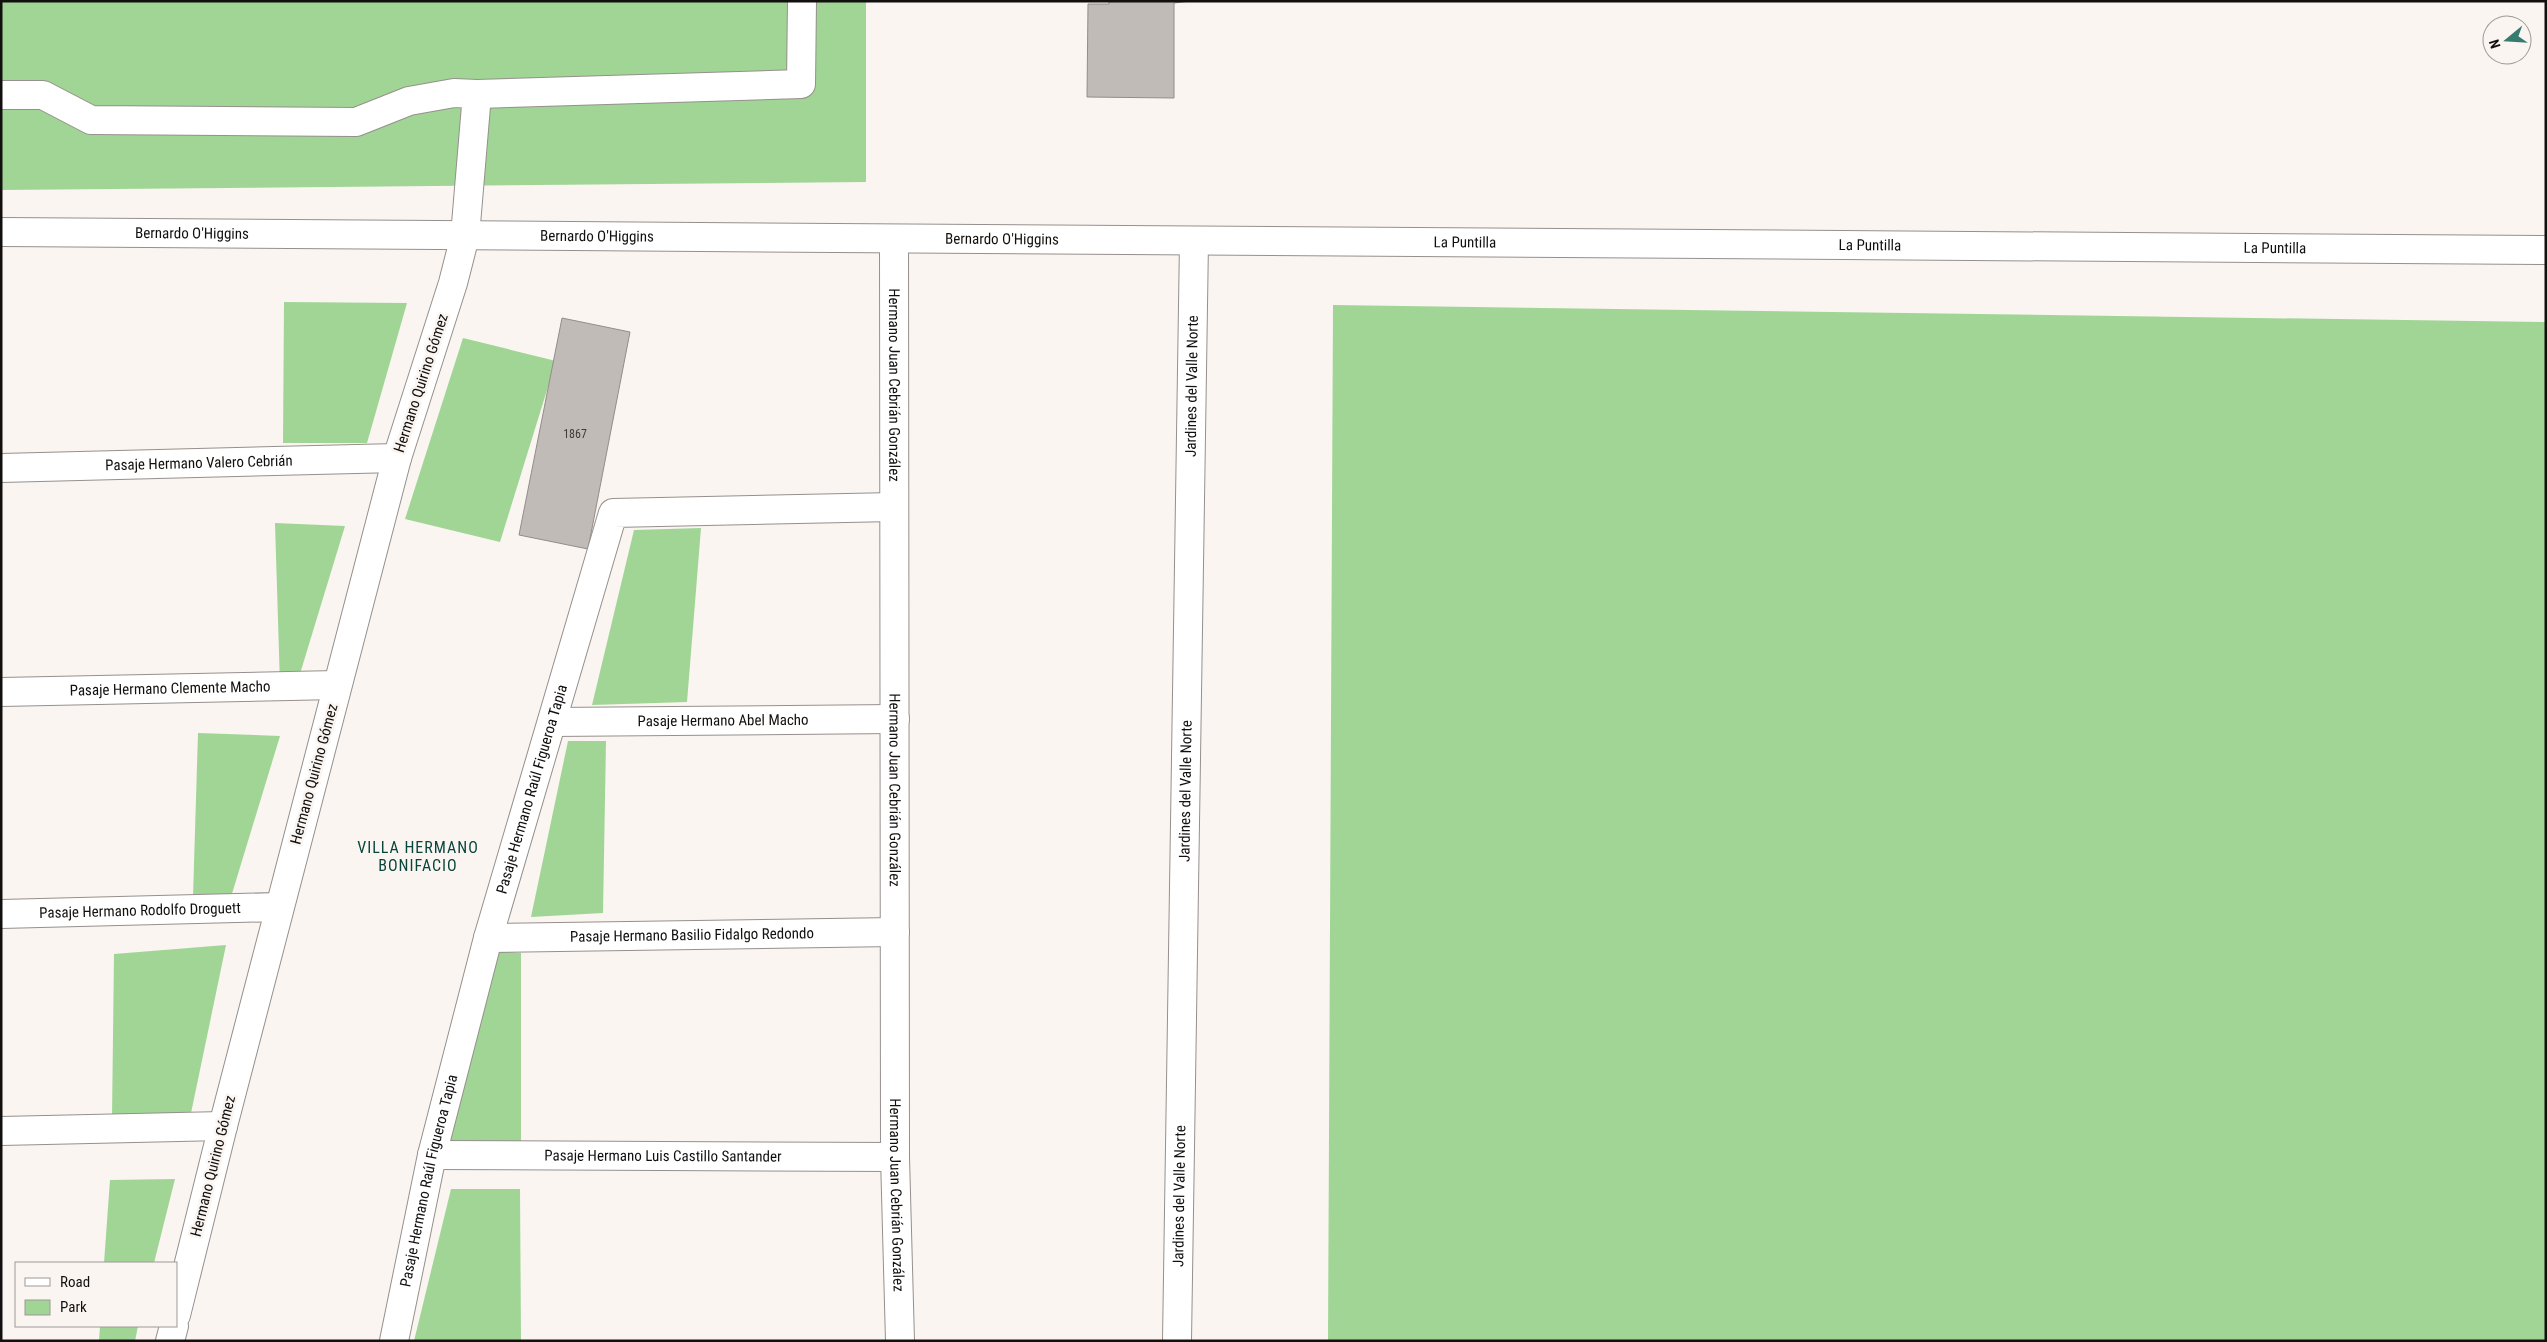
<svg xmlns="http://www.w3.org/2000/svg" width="2547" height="1342" viewBox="0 0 2547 1342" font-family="'Roboto Condensed',sans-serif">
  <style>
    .green { fill: #a0d595 }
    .building { fill: #c0bbb7; stroke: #928d8a }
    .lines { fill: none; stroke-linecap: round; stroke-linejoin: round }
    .minor-casing { stroke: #95908d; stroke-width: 30 }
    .minor { stroke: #fff; stroke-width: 28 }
    .labels { text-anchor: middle; stroke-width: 5; stroke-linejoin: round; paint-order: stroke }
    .number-label { font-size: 12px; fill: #3e3b39 }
    .street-label { font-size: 15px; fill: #12100f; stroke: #faf5f1 }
    .neighbourhood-label { font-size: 16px; letter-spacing: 1px; fill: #08463d; stroke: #faf5f1 }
  </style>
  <rect width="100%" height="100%" fill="#faf5f1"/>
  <!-- green -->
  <g class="green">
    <polygon points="1,1 866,1 866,182 1,190"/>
    <polygon points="284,302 407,303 367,443 283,443"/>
    <polygon points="1333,305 2546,322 2546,1341 1328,1341"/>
    <polygon points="463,338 556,361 500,542 405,519"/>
    <polygon points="275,523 345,526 299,677 280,685"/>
    <polygon points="701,528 687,702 592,705 634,530"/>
    <polygon points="198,733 280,736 231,897 193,897"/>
    <polygon points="568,741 606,741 603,913 531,917"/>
    <polygon points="226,945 190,1118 112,1118 114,954"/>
    <polygon points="495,951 521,953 521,1144 448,1146"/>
    <polygon points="175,1179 154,1263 104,1263 110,1180"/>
    <polygon points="451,1189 520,1189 521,1341 414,1341"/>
    <polygon points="100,1326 138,1326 135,1341 99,1341"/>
  </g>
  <!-- building -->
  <g class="building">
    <polygon points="1109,1 1190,1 1174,3 1174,98 1087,97 1088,4 1109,4"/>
    <polygon points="562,318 630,332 588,549 519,535"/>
  </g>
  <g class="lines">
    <!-- minor casing -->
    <g class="minor-casing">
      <g id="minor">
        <polyline points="477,94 801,84 802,1"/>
        <polyline points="1,95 43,95 91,120 356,122 409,101 454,93 477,94 465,236 453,283 397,458 223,1126 176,1315"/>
        <path id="s1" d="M1,232L2546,250"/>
        <path id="s2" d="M894,239L895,1157L900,1341"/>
        <path id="s3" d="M1,468L397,458"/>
        <path id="s4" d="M1,692L337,685"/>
        <path id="s5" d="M552,722L895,719"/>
        <path id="s6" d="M1,914L279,907"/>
        <path id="s7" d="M488,938L895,932"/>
        <polyline points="1,1131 223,1126"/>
        <path id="s8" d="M432,1155L895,1157"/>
        <polyline points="170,1341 174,1326"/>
        <path id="s9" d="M394,1341L432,1155L488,938L613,513L894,507"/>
        <path id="s10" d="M1177,1341L1194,241"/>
      </g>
    </g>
    <!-- minor -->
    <use href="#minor" class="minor"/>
  </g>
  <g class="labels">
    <!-- number labels -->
    <g class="number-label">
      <text x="575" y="438">1867</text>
    </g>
    <!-- street labels -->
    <g class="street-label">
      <text dy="5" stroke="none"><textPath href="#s1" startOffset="191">Bernardo O'Higgins</textPath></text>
      <text dy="5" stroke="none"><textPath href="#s1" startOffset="596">Bernardo O'Higgins</textPath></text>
      <text dy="5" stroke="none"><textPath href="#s1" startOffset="1001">Bernardo O'Higgins</textPath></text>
      <text dy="5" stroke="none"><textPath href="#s1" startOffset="1464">La Puntilla</textPath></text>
      <text dy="5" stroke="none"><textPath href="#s1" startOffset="1869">La Puntilla</textPath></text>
      <text dy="5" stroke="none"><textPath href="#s1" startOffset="2274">La Puntilla</textPath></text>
      <text transform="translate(421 383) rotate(-72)" y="5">Hermano Quirino Gómez</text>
      <text dy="5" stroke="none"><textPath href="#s2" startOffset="146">Hermano Juan Cebrián González</textPath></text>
      <text dy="5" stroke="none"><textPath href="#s10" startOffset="955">Jardines del Valle Norte</textPath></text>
      <text dy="5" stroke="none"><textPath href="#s3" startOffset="198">Pasaje Hermano Valero Cebrián</textPath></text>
      <text dy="5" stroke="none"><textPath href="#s4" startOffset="169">Pasaje Hermano Clemente Macho</textPath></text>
      <text dy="5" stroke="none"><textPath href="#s5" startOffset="171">Pasaje Hermano Abel Macho</textPath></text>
      <text transform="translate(314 774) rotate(-75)" y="5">Hermano Quirino Gómez</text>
      <text dy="5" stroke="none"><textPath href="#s9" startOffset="569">Pasaje Hermano Raúl Figueroa Tapia</textPath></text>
      <text dy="5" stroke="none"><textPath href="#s2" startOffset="551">Hermano Juan Cebrián González</textPath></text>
      <text dy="5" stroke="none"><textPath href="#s10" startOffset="550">Jardines del Valle Norte</textPath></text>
      <text dy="5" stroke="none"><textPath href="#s6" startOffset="139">Pasaje Hermano Rodolfo Droguett</textPath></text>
      <text dy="5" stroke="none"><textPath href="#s7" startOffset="204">Pasaje Hermano Basilio Fidalgo Redondo</textPath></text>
      <text dy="5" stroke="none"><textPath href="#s8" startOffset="231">Pasaje Hermano Luis Castillo Santander</textPath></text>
      <text transform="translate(213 1166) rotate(-76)" y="5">Hermano Quirino Gómez</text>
      <text dy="5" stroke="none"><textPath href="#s9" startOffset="164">Pasaje Hermano Raúl Figueroa Tapia</textPath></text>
      <text dy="5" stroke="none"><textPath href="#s2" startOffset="956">Hermano Juan Cebrián González</textPath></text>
      <text dy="5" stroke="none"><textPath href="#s10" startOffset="145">Jardines del Valle Norte</textPath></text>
    </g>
    <!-- neighbourhood labels -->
    <g class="neighbourhood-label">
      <text x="418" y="853">VILLA HERMANO<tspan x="418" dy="18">BONIFACIO</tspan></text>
    </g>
  </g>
  <!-- border -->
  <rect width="2547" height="1342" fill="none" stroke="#12100f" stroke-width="5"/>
  <!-- legend -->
  <rect x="15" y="1262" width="162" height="65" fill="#faf5f1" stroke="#9d9997"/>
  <rect x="25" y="1278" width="25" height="8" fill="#ffffff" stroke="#9d9997"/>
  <text x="60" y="1287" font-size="15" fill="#12100f">Road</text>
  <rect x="25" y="1300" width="25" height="15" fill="#a0d595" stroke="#9d9997"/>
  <text x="60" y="1312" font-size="15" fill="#12100f">Park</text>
  <!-- north arrow -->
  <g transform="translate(2507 40) rotate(252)"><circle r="24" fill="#faf5f1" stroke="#9d9997"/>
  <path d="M0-4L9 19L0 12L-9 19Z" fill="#367b6f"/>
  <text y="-8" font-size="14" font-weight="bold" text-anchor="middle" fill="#12100f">N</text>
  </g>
</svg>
